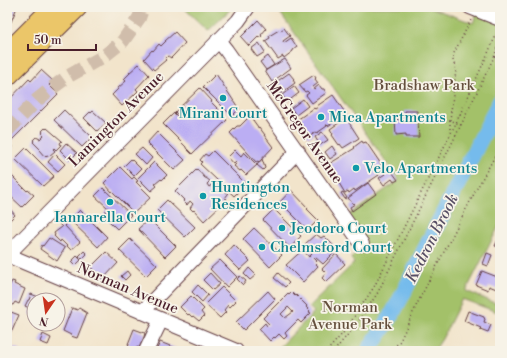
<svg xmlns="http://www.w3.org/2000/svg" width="507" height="358" viewBox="0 0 507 358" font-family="'Libre Bodoni',serif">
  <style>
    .green { fill: #a3c169; stroke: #76704a }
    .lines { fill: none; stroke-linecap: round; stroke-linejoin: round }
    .river { stroke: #75bbec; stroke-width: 16 }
    .building { fill: #bbaef3; fill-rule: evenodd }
    .minor-tunnel { stroke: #d0bdab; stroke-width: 14; stroke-dasharray: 14 7; stroke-linecap: butt }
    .minor-casing { stroke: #633d43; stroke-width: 16 }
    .highway-casing { stroke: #633d43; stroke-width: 22 }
    .path { stroke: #633d43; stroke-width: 1.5; stroke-dasharray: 1 3; stroke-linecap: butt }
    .minor { stroke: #fff; stroke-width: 14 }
    .highway { stroke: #ebc669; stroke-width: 20 }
    .culture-dot { fill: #0f9aa8; stroke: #f7f3e8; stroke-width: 1.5 }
    .labels { text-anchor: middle; stroke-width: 3.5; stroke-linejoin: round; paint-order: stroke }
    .park-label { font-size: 15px; fill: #65503e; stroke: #f7f3e8 }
    .culture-label { font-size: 15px; fill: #0d838f; stroke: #f7f3e8; text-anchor: start }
    .street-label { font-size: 15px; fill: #4a1f2b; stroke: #f7f3e8 }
    .water-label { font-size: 16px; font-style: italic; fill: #574e65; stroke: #f7f3e8 }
  </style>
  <rect width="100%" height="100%" fill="#f7f3e8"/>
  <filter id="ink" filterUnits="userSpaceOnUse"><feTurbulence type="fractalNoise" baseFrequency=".025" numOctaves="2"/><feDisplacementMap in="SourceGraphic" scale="8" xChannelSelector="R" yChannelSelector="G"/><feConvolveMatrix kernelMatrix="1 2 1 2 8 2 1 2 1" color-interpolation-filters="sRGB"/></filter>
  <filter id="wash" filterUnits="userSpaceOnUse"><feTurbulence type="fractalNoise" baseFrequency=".012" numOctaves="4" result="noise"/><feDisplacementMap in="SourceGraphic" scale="16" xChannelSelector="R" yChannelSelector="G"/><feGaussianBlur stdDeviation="0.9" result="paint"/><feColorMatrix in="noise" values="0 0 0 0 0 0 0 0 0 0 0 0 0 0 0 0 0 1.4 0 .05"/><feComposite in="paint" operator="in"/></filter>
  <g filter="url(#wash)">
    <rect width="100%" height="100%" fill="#f2e4cb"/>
    <!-- green -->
    <g class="green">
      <polygon points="183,7 233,7 208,31"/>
      <polygon points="276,7 429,7 473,23 479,7 500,7 500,224 466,291 500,305 500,313 462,299 442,339 434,351 276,351 314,312 309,307 354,263 351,258 366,244 348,216 399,180"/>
    </g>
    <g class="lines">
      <!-- river -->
      <polyline class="river" points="368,351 390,318 403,294 424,251 500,101"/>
    </g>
    <g id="blocks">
      <!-- building -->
      <g class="building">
        <polygon points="7,7 10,8 10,7 17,7 11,22 7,20"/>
        <polygon points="258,20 266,29 261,35 262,36 260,38 259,36 249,46 241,37"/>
        <polygon points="284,28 290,36 283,41 284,43 291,38 297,47 293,50 293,51 284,58 283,56 278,59 265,41 270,38 269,36 279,30 280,31"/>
        <polygon points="175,32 185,43 174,55 171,58 168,56 165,59 166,60 154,70 144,59 152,50 153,51 159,44 161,46 166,41 165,41"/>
        <polygon points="259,43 265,52 257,57 251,49"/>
        <polygon points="268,56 274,65 266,70 260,62"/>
        <polygon points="285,59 291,68 272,82 265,71"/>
        <polygon points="139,64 149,75 136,89 138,91 135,94 122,106 112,95 118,89 118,88 126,81 124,79 130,73 129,73"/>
        <polygon points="41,70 53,81 49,85 58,94 9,143 13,148 7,154 7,102 29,79 31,81"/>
        <polygon points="289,73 294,79 293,80 295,83 280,94 276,86 273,88 272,85"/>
        <polygon points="216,74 239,109 232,116 203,87"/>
        <polygon points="314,75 316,78 315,79 318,83 313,87 314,89 319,85 322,89 324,89 326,93 312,103 306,95 309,93 307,91 305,92 299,85"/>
        <polygon points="294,86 299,93 287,102 282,95"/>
        <polygon points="200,88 212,101 211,102 219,110 217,111 227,120 192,154 186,148 186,147 163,124 174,113 177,116 178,115 175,112"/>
        <polygon points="333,95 346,114 328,126 327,125 326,125 327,126 317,133 316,132 309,137 297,120 314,108 315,109 318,107 317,106"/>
        <polygon points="303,99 308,106 296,115 291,108"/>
        <polygon points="64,110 92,137 82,147 54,120"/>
        <polygon points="93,111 106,123 97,131 84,118 90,112 91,113"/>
        <polygon points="405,111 417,111 419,137 406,137 406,134 396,135 395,120 405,119"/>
        <polygon points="250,116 258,127 258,128 259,127 265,135 264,135 273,147 259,162 258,161 256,162 230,133 237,126 240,126"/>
        <polygon points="346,118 359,138 343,148 340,144 339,145 332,135 333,134 330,129"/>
        <polygon points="45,128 46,129 47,128 62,141 60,143 61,145 56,150 54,148 53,149 55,151 49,156 47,155 45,157 39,150 40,149 33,142 34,141 33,140 36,137 40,139 44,135 42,133 43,132 42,131"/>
        <polygon points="157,132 185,160 174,170 147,143"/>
        <polygon points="322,132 328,140 320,145 315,137"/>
        <polygon points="362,141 363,143 366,142 383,167 381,168 383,170 378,174 379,175 355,191 354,189 349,193 348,191 345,193 334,175 334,176 328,168 331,167 329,164 355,148 354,147"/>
        <polygon points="66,143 77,153 70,160 60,150"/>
        <polygon points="332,146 337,154 330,159 325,152"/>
        <polygon points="26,148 54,176 43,186 15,159"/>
        <polygon points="142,148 152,158 146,165 135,154"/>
        <polygon points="235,150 241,156 244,152 257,165 246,175 241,170 240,171 234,166 237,163 236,162 234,164 228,157"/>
        <polygon points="213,151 246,184 234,196 200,164 202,162 200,160 205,154 208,156"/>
        <polygon points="55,154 65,164 58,171 48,162"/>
        <polygon points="131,159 141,169 134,176 124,166"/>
        <polygon points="262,159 265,168 263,170 257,165"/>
        <polygon points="154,162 167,175 162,180 161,179 155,184 157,186 151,191 138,178"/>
        <polygon points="120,167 132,179 134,177 138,181 136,182 151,197 134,213 112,191 112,192 104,183"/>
        <polygon points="7,169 11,172 10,174 27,191 28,190 34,195 22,207 7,193"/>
        <polygon points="197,169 205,178 206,178 210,181 207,184 209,187 213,184 212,183 215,181 228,194 225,198 227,199 204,221 194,210 193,211 190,208 193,204 190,201 187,205 183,201 184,200 175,191"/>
        <polygon points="390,169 398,180 394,182 392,179 384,185 379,178 385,174 384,173"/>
        <polygon points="368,183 376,194 352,211 350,207 355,204 354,203 353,204 348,198"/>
        <polygon points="103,188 131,215 117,229 103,215 108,208 95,196"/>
        <polygon points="291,190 308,208 307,209 318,220 308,230 280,202"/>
        <polygon points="343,192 347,198 345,199 341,193"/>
        <polygon points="167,200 195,227 185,237 157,210"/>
        <polygon points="10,209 15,215 7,223 7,210 8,211"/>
        <polygon points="274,209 301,236 290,248 263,220"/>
        <polygon points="80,210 107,237 98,247 70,220"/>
        <polygon points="60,219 66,224 64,225 80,242 71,250 61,240 60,242 54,236 55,235 54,233 62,227 57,222"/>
        <polygon points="149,219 176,246 165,257 138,229"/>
        <polygon points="254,228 282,255 270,267 243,239"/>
        <polygon points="316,234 321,238 324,236 333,245 330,247 335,252 323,264 315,257 314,258 317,261 315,263 318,266 303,282 286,265 297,255 303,250 309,257 312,254 305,248 306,247 304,245"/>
        <polygon points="500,235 500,249 498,249 499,247 495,246"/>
        <polygon points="49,238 65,248 57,261 40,249 42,245 43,246"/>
        <polygon points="130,239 157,265 146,276 119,250"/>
        <polygon points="234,245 250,261 240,270 225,255"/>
        <polygon points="84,251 87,254 82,259 79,256"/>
        <polygon points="106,252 118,263 103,279 92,269 92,266"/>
        <polygon points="487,253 492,255 488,266 483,264"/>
        <polygon points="336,254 345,264 326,282 322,278 326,273 322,269"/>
        <polygon points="77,256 81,260 75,266 71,262"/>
        <polygon points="220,260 237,277 227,287 210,269"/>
        <polygon points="249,268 256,275 250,280 244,274"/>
        <polygon points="127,271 130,275 125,280 121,276"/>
        <polygon points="482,271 500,278 500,287 499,290 489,286 488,290 476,285"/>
        <polygon points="210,273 220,284 213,290 203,280"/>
        <polygon points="278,273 289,283 285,287 274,278"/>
        <polygon points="240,276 246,281 243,285 237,279"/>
        <polygon points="12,281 15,282 14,284 25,289 19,304 15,302 13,305 7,303 7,287 8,284 10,285"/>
        <polygon points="198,285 208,295 202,302 192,292"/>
        <polygon points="222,287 236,301 230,307 228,305 224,310 226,312 220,318 205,304"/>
        <polygon points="268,291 275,299 244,330 236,322"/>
        <path d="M291,292L295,296L296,295L307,306L306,307L310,311L309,312L311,313L301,323L298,320L285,333L287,336L284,339L279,334L275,338L274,337L270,341L259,329L265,323L267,326L269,324L263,318L288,293L289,294ZM288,307L293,312L285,318L281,314Z"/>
        <polygon points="31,294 41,298 40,300 34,300 34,311 33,315 29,314 31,309 25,306 28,300 29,300"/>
        <polygon points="45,296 54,300 43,300"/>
        <polygon points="191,296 204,309 201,312 204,316 199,321 193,316 192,317 189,314 188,315 180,307"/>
        <polygon points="72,308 78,310 79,308 87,313 77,338 71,336 71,335 63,331"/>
        <polygon points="468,311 484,317 484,318 485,319 484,322 491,325 488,332 480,329 481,328 464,321"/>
        <polygon points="11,312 19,315 12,331 7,328 7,317 8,318"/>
        <polygon points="44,324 50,324 48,329 43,327"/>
        <polygon points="134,329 145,333 144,337 139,348 137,347 136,351 133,350 132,351 127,351 129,344 128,344"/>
        <polygon points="43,334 51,338 48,345 40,342"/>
        <polygon points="160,342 183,351 156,351"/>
        <polygon points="14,347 20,350 19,351 13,351"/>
      </g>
    </g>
  </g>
  <g filter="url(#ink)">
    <use href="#blocks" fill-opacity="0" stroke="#633d43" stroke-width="1"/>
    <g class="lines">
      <!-- minor-tunnel -->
      <polyline class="minor-tunnel" points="7,131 37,100 52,88 67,77 104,56 123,41 139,18 143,7"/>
      <!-- minor casing -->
      <g class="minor-casing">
        <g id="minor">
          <polyline points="470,7 500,19"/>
          <polyline points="218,40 226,50 362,244"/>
          <polyline points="7,255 238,21 248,7"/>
          <polyline points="7,255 236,351"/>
          <polyline points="142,312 298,151"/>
          <polyline points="146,351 161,320"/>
        </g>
      </g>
      <!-- highway casing -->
      <g class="highway-casing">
        <g id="highway">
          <polyline points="7,54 54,7"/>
          <polyline points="7,76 77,7"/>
        </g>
      </g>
      <!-- path -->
      <g class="path">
        <polyline points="450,120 450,129 452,130"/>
        <polyline points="461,125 450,120 456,70 453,60 453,55 471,20"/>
        <polyline points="327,351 344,332 374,287 456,123 499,29"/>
        <polyline points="334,351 356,325 377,294 461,125 495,55 500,38"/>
        <polyline points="391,351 400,341 417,304 476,190 500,147"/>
      </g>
      <!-- minor -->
      <use href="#minor" class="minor"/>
      <!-- highway -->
      <use href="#highway" class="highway"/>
    </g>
  </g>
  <!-- markers -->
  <g class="culture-dot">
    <circle cx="223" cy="98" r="4"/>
    <circle cx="321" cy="117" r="4"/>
    <circle cx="356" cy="168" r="4"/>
    <circle cx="203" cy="196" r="4"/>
    <circle cx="110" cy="202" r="4"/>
    <circle cx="282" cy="228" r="4"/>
    <circle cx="262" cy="247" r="4"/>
  </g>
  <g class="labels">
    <!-- park labels -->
    <g class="park-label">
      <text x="424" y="90">Bradshaw Park</text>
      <text x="350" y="312">Norman<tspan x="350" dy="17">Avenue Park</tspan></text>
    </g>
    <!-- culture labels -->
    <g class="culture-label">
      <text x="223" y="118" text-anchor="middle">Mirani Court</text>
      <text x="329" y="122">Mica Apartments</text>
      <text x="364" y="173">Velo Apartments</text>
      <text x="211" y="192">Huntington<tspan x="211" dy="17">Residences</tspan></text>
      <text x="110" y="222" text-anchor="middle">Iannarella Court</text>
      <text x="290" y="233">Jeodoro Court</text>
      <text x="270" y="252">Chelmsford Court</text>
    </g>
    <!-- street labels -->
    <g class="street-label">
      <text transform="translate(116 119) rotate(-45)" y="5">Lamington Avenue</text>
      <text transform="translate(305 132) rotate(55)" y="5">McGregor Avenue</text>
      <text transform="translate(128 288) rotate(23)" y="5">Norman Avenue</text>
    </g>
    <!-- water labels -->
    <g class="water-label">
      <text transform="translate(431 238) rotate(-63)" y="6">Kedron Brook</text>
    </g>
  </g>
  <!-- margin -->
  <rect width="507" height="358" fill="none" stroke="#f7f3e8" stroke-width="24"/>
  <!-- north arrow -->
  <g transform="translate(46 312) rotate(193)"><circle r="19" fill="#f7f3e8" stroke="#b29e9c"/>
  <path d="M0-3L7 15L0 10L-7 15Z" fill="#c8321e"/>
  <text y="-6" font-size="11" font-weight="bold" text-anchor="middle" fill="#4a1f2b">N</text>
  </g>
  <!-- scale -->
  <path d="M28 44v6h68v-6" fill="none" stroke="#4a1f2b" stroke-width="2"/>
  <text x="34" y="44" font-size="12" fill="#4a1f2b" stroke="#f7f3e8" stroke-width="3" paint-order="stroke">50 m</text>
</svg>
